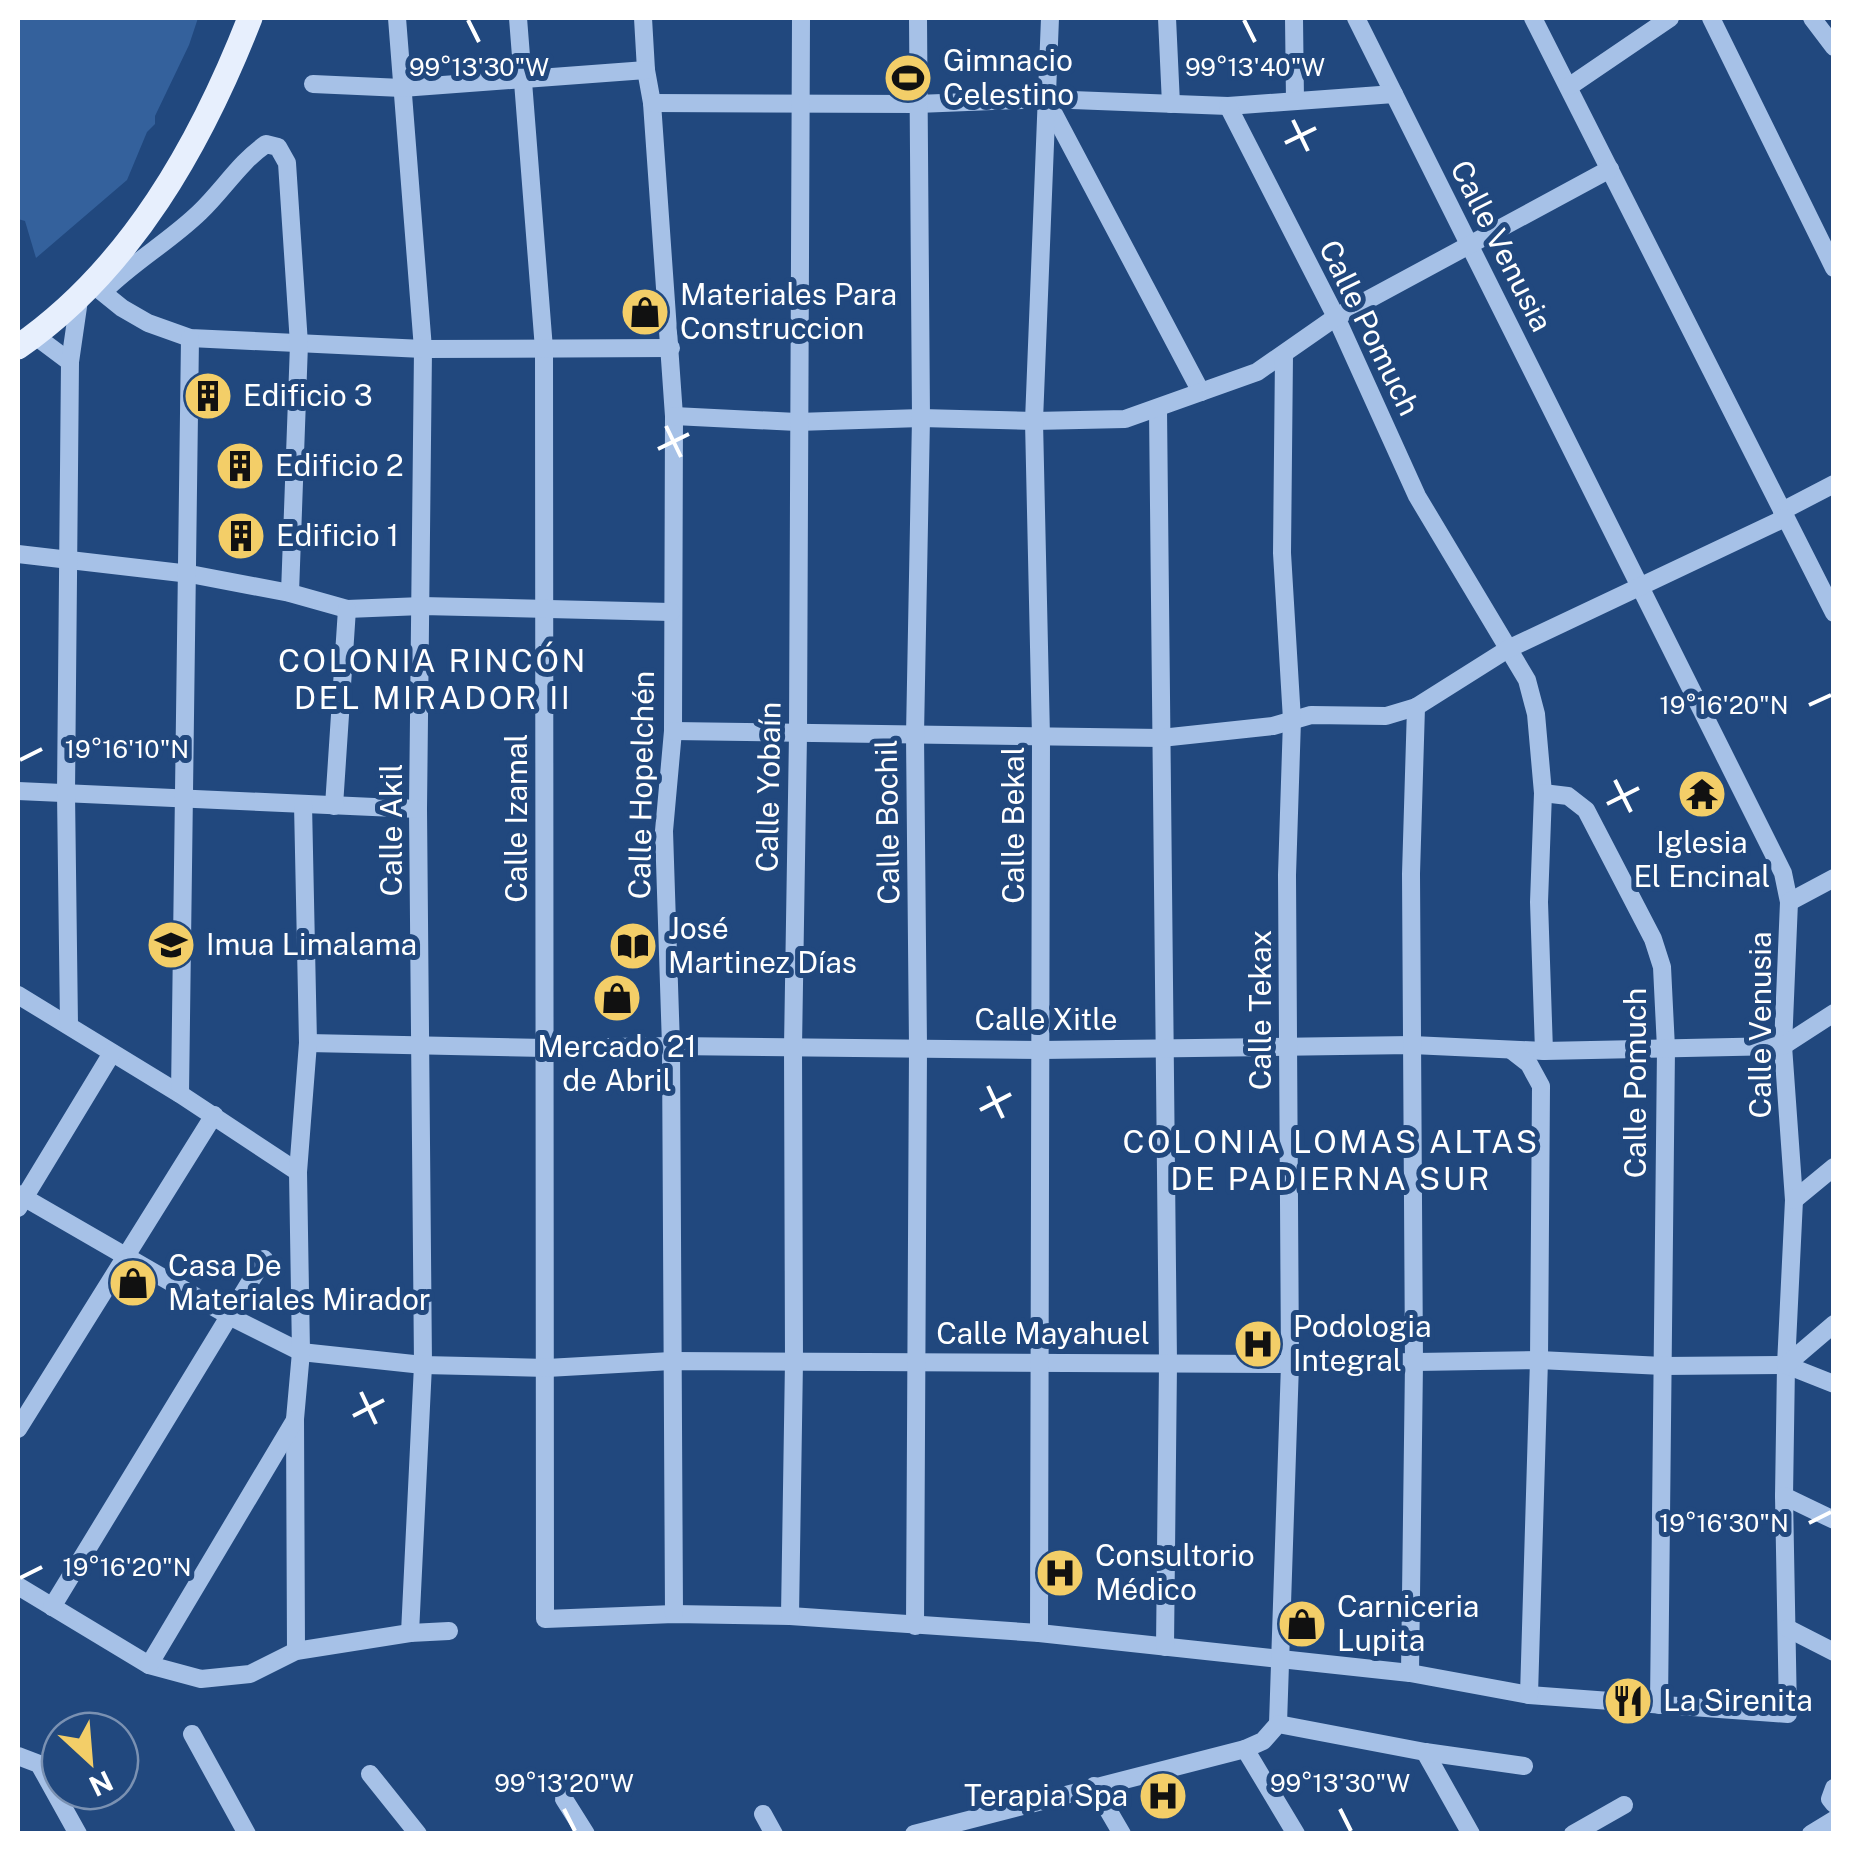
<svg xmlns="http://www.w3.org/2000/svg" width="1851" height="1851" viewBox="0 0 1851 1851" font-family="'Public Sans',sans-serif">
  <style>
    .green { fill: #34619c }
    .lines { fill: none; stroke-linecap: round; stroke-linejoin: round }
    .minor { stroke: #a6c1e7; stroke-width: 18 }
    .major { stroke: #e7effd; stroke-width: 25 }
    .ticks { fill: none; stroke: #fff; stroke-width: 4 }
    .labels { text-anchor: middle; stroke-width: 10; stroke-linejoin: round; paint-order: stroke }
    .poi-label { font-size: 30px; fill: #fff; stroke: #21487e; text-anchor: start }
    .street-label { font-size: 30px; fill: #fff; stroke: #21487e }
    .neighbourhood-label { font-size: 32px; letter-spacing: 2.5px; fill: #fff; stroke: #21487e }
    .ticks-label { font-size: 25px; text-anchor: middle; fill: #fff; stroke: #21487e; stroke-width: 10; stroke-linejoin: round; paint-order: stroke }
  </style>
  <rect width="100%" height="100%" fill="#21487e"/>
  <!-- green -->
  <polygon class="green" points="18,18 198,18 189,45 155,116 155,124 147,132 127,180 36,258 25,221 18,219"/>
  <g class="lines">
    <!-- minor -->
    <g class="minor">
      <polyline points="397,18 423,349 418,809 423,1365 410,1633"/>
      <polyline points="518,18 544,349 545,1619 674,1614 790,1616 1039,1633 1410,1673 1529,1695 1788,1714 1784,1496 1786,1365 1794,1200 1783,1046 1789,902 1783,873 1356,18"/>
      <polyline points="643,18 646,70 652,103 674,416 673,731 664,831 671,1046 674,1614"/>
      <polyline points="1167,18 1171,104"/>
      <polyline points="1294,18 1295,101"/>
      <polyline points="1533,18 1834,613"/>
      <polyline points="1711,18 1834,268"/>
      <polyline points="1812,18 1834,47"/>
      <polyline points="313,84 402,88 646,70"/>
      <polyline points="1570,86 1670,18"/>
      <polyline points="1046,99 1201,392"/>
      <polyline points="652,103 917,104 1046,99 1228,106 1394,94"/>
      <polyline points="1228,106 1336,317 1417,496 1527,680 1536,714 1543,793 1539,902 1544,1051"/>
      <polyline points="96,287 122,308 148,323 190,338 423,349 671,348"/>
      <path d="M103,292C134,261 169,242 200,212C223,190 240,162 266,144L278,147L287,163L299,344L290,593"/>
      <polyline points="34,335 70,362"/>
      <polyline points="1158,409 1168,1363 1165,1647"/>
      <polyline points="674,416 797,422 921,418 1034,421 1125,419 1257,372 1336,317 1610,169"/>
      <polyline points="1782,511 1834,484"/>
      <polyline points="18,554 190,574 290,593 347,609 422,606 671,612"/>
      <polyline points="673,731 1161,738 1273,726 1311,715 1386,716 1416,707 1508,649 1785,518"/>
      <polyline points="18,791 418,809"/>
      <polyline points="1543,793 1568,796 1586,810 1653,939 1662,967 1666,1048 1659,1705"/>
      <polyline points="334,806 347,609"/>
      <polyline points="1789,902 1834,878"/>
      <polyline points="18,995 180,1094 298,1172"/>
      <polyline points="69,1025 66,793 70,362 80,293"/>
      <polyline points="308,1043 545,1048 671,1046 1041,1050 1412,1045 1544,1051 1783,1046 1834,1013"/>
      <polyline points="1511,1050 1529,1064 1541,1086 1539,1360 1529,1695"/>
      <polyline points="180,1094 190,338"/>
      <polyline points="18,1194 231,1317 301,1352 423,1365 547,1368 671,1361 1290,1364 1539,1360 1663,1366 1786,1365 1834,1384"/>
      <polyline points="1794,1200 1834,1167"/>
      <polyline points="18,1208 112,1053"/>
      <polyline points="1786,1365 1834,1324"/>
      <polyline points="18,1429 214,1115"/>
      <polyline points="1784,1496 1834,1520"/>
      <polyline points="18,1586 149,1665 201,1679 250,1674 296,1651 410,1633 449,1631"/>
      <polyline points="52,1607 264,1259"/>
      <polyline points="790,1616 794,1361 793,1047 798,735 801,18"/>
      <polyline points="915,1626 918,1047 915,735 921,418 918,18"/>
      <polyline points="1787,1628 1834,1652"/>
      <polyline points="1039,1633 1041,737 1034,421 1050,18"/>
      <polyline points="296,1651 295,1419 301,1352 298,1172 308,1043 303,804"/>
      <polyline points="149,1665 295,1420"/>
      <polyline points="1410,1673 1414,1363 1411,874 1416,707"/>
      <polyline points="1278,1724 1290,1364 1287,875 1292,720 1282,553 1284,355"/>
      <polyline points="192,1734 247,1834"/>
      <polyline points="1245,1749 1296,1834"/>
      <polyline points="1425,1752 1471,1834"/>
      <polyline points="18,1756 39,1764 78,1834"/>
      <polyline points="370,1774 418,1834"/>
      <polyline points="1094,1786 1122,1834"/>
      <polyline points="1834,1788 1830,1799 1834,1804"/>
      <polyline points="564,1799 586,1834"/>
      <polyline points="763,1814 774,1834"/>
      <polyline points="914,1834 1245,1749 1263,1741 1278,1724 1425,1752 1524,1766"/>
      <polyline points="1573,1834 1624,1805"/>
      <polyline points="1811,1834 1834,1820"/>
    </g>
    <!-- major -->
    <path class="major" d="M18,347C131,269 201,143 250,18"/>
  </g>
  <!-- ticks -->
  <path class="ticks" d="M468,20L479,42M1244,20L1255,42M1293,120L1308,151M1285,143L1316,128M666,426L681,457M658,449L689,434M1809,705L1831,695M20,760L42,749M1615,780L1631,812M1607,804L1639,788M988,1086L1003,1118M980,1110L1011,1094M361,1392L376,1424M353,1416L384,1400M1809,1523L1831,1512M20,1578L42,1567M564,1809L575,1831M1340,1809L1351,1831"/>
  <!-- icons -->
  <defs>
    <g id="stadium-disc" transform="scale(2.5)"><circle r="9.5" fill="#f3ce68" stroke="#21487e"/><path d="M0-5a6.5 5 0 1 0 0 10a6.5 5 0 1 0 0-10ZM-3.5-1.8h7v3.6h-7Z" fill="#111"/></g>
    <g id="shop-disc" transform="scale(2.5)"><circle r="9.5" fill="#f3ce68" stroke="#21487e"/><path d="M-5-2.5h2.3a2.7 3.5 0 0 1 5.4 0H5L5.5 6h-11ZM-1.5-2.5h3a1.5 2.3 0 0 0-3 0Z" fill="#111"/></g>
    <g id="building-disc" transform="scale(2.5)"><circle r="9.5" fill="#f3ce68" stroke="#21487e"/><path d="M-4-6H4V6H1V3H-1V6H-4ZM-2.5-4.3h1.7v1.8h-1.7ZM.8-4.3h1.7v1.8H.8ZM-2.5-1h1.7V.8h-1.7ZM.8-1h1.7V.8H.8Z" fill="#111"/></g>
    <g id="temple-disc" transform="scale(2.5)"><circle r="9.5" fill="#f3ce68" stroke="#21487e"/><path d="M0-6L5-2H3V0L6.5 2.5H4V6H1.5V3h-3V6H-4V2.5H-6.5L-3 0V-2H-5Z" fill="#111"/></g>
    <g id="school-disc" transform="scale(2.5)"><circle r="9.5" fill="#f3ce68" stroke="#21487e"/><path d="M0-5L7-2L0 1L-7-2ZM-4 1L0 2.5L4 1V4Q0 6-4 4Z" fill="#111"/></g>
    <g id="library-disc" transform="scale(2.5)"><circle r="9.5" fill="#f3ce68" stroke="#21487e"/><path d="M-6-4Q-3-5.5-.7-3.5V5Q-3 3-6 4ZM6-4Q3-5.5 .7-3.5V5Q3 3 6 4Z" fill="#111"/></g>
    <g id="hospital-disc" transform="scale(2.5)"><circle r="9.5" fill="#f3ce68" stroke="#21487e"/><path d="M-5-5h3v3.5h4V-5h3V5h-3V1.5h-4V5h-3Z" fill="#111"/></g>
    <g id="restaurant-disc" transform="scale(2.5)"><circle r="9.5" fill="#f3ce68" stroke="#21487e"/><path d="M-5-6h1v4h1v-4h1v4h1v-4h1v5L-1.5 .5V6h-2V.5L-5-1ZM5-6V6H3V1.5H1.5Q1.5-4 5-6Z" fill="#111"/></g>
  </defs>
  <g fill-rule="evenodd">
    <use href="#stadium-disc" x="908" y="78"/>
    <use href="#shop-disc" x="645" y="312"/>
    <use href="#building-disc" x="208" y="396"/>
    <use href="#building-disc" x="240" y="466"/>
    <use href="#building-disc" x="241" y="536"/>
    <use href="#temple-disc" x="1702" y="794"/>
    <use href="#school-disc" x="171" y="945"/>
    <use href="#library-disc" x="633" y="946"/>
    <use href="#shop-disc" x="617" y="998"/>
    <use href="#shop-disc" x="133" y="1283"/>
    <use href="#hospital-disc" x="1258" y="1344"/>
    <use href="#hospital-disc" x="1060" y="1573"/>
    <use href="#shop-disc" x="1302" y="1624"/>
    <use href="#restaurant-disc" x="1628" y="1701"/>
    <use href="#hospital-disc" x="1163" y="1796"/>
  </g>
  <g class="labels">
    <!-- poi labels -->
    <g class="poi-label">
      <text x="943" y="71">Gimnacio<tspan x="943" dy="34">Celestino</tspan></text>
      <text x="680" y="305">Materiales Para<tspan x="680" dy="34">Construccion</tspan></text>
      <text x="243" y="406">Edificio 3</text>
      <text x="275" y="476">Edificio 2</text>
      <text x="276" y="546">Edificio 1</text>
      <text x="1702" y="853" text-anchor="middle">Iglesia<tspan x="1702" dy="34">El Encinal</tspan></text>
      <text x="668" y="939">José<tspan x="668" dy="34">Martinez Días</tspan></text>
      <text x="206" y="955">Imua Limalama</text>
      <text x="617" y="1057" text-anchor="middle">Mercado 21<tspan x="617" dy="34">de Abril</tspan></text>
      <text x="168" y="1276">Casa De<tspan x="168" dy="34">Materiales Mirador</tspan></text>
      <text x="1293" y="1337">Podologia<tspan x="1293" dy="34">Integral</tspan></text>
      <text x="1095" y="1566">Consultorio<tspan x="1095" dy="34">Médico</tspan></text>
      <text x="1337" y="1617">Carniceria<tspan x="1337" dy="34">Lupita</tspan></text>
      <text x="1663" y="1711">La Sirenita</text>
      <text x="1128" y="1806" text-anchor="end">Terapia Spa</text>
    </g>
    <!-- street labels -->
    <g class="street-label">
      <text transform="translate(1501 246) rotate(63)" y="10">Calle Venusia</text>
      <text transform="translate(1369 328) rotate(64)" y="10">Calle Pomuch</text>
      <text transform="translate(642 785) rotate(-89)" y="10">Calle Hopelchén</text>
      <text transform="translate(769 787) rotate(-89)" y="10">Calle Yobaín</text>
      <text transform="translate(517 818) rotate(-90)" y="10">Calle Izamal</text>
      <text transform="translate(888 822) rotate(-91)" y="10">Calle Bochil</text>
      <text transform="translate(1014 825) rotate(-90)" y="10">Calle Bekal</text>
      <text transform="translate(392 830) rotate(-90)" y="10">Calle Akil</text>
      <text transform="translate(1261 1010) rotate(-90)" y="10">Calle Tekax</text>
      <text x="1046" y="1030">Calle Xitle</text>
      <text transform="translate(1761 1025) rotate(-90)" y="10">Calle Venusia</text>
      <text transform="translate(1636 1083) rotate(-90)" y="10">Calle Pomuch</text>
      <text x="1043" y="1344">Calle Mayahuel</text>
    </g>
    <!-- neighbourhood labels -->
    <g class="neighbourhood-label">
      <text x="433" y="672">COLONIA RINCÓN<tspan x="433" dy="37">DEL MIRADOR II</tspan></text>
      <text x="1331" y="1153">COLONIA LOMAS ALTAS<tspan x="1331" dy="37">DE PADIERNA SUR</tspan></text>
    </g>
  </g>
  <g class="ticks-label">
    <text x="479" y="76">99°13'30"W</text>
    <text x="1255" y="76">99°13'40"W</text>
    <text x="1724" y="714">19°16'20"N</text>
    <text x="127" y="758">19°16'10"N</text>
    <text x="1724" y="1532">19°16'30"N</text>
    <text x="127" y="1576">19°16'20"N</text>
    <text x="564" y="1792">99°13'20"W</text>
    <text x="1340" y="1792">99°13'30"W</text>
  </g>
  <!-- border -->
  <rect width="1851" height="1851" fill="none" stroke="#ffffff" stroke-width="40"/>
  <!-- north arrow -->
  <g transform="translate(90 1761) rotate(154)"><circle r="48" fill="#21487e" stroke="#7a91b2" stroke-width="2.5"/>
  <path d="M0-8L18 38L0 25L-18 38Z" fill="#f3ce68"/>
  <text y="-15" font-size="28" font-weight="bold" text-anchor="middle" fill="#ffffff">N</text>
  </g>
</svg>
